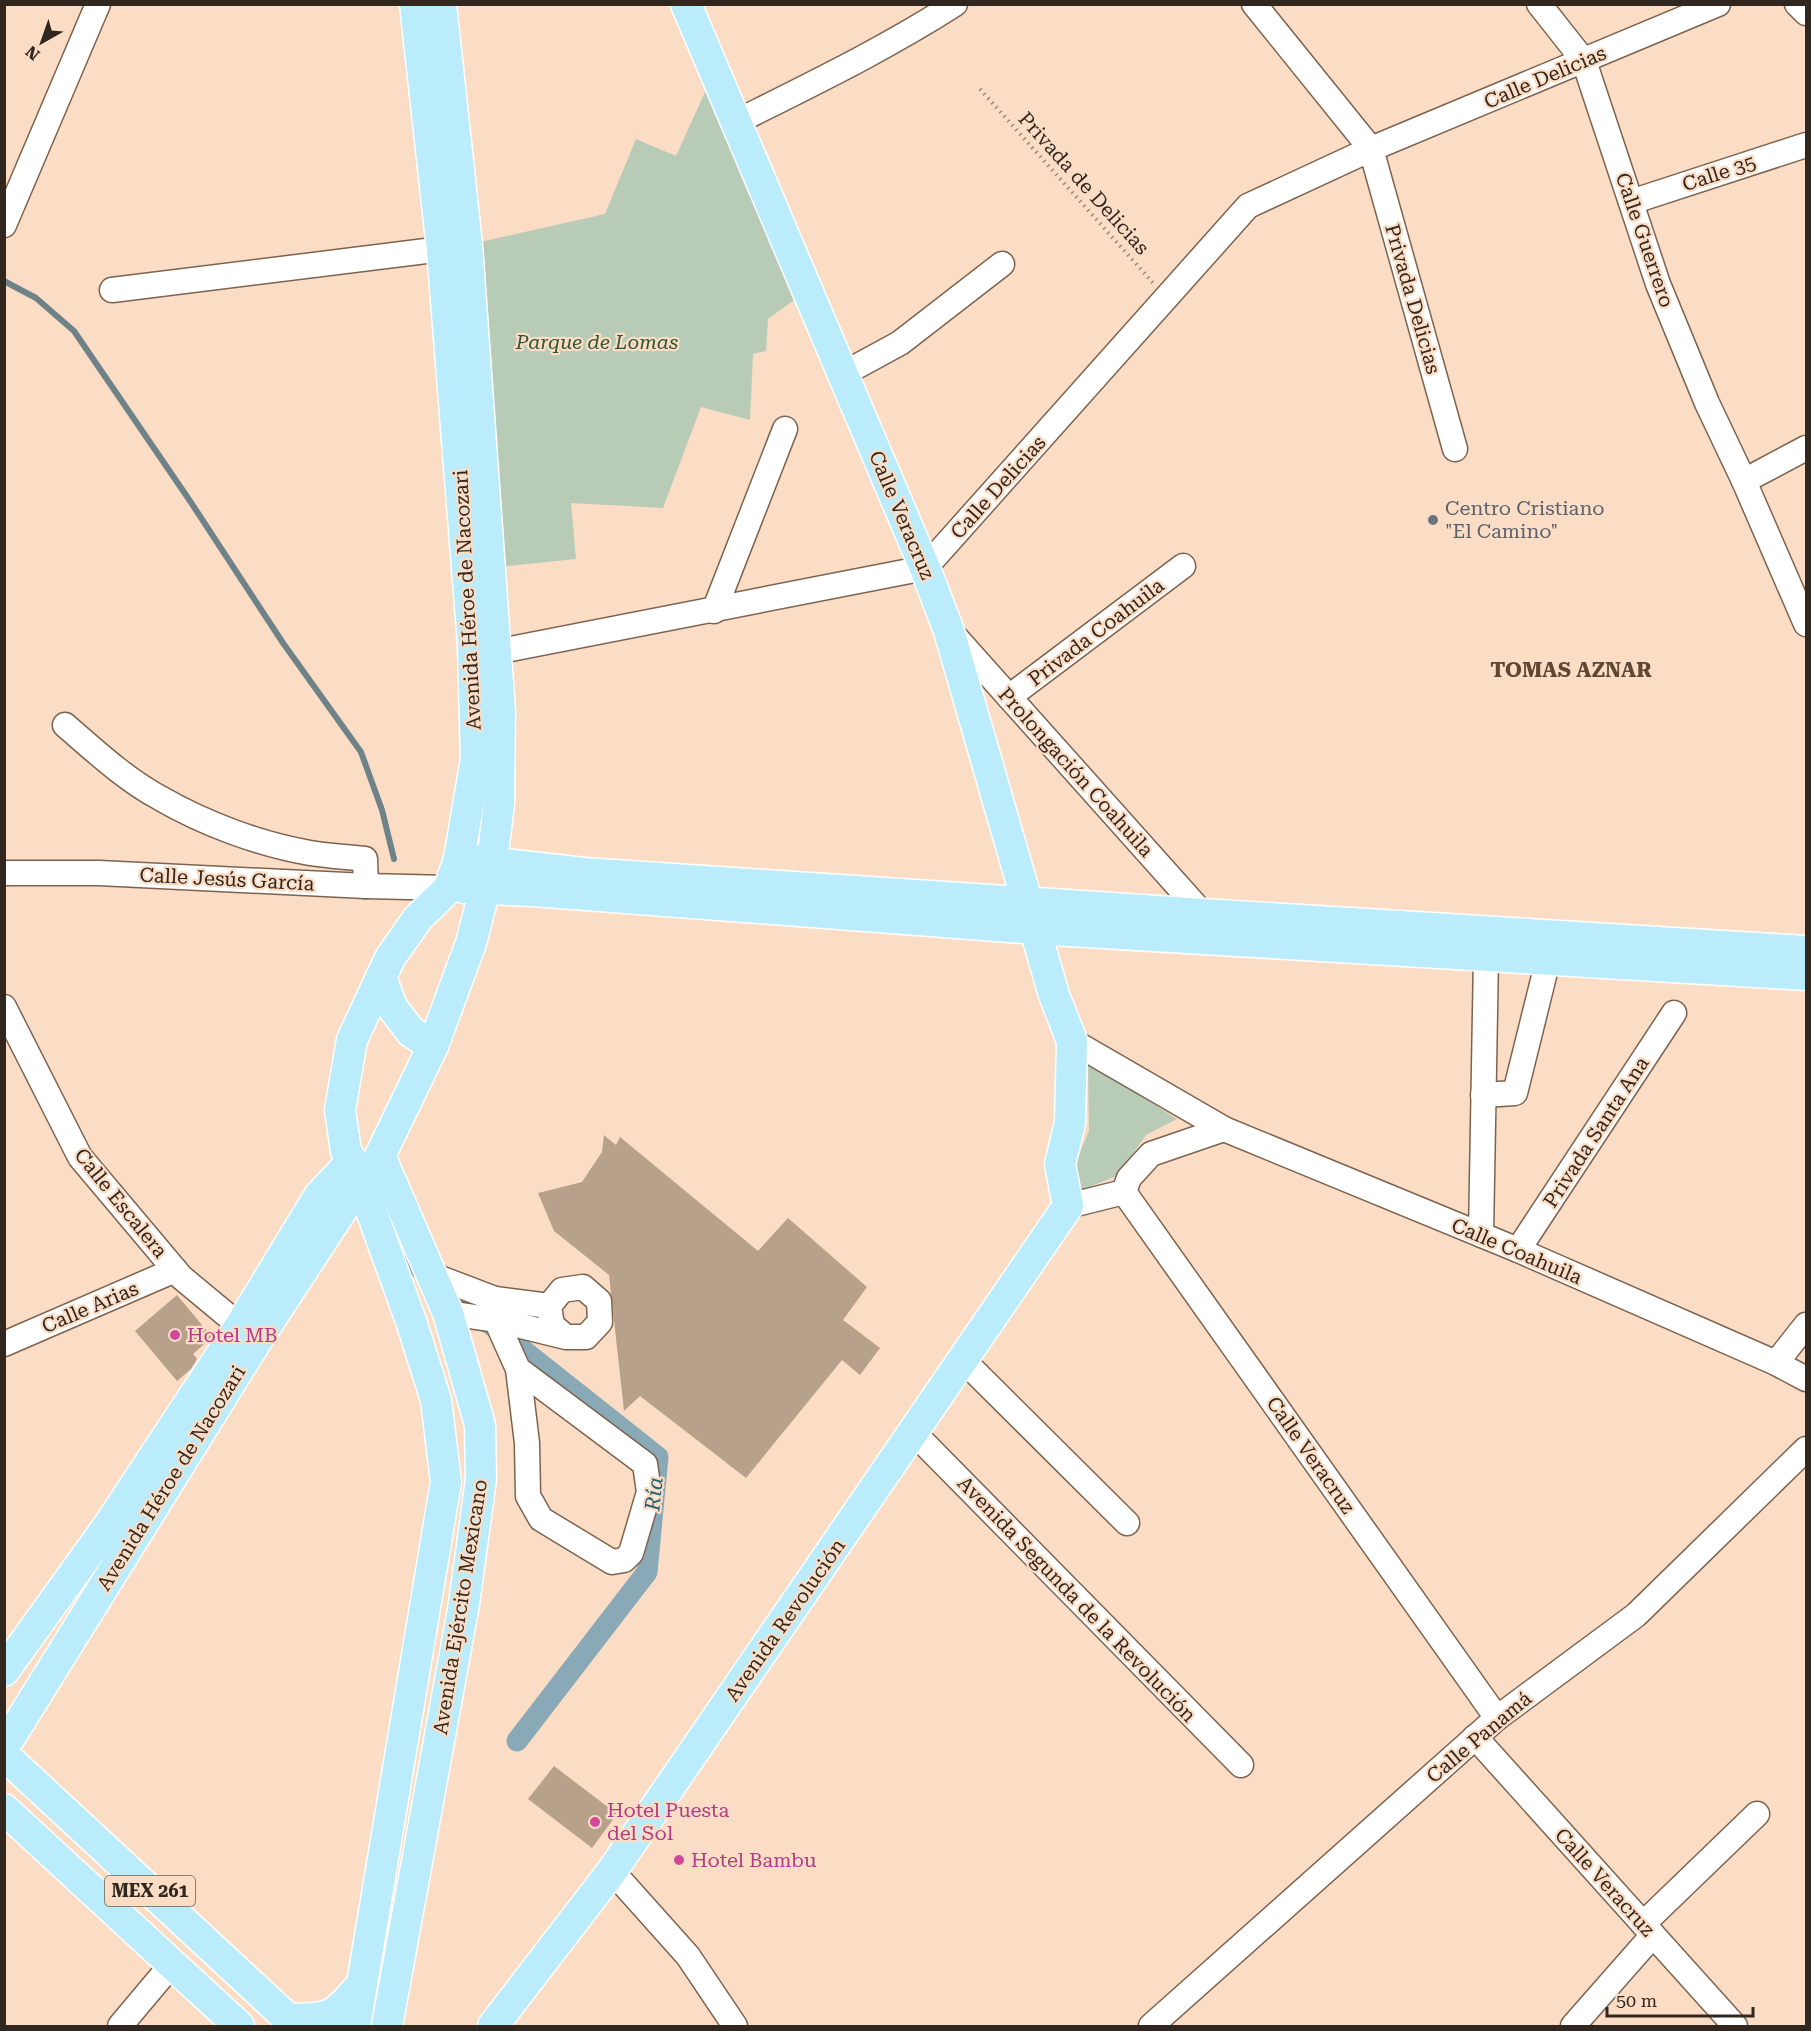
<svg xmlns="http://www.w3.org/2000/svg" width="1811" height="2031" viewBox="0 0 1811 2031" font-family="'Roboto Serif',serif">
  <style>
    .green { fill: #b7cbb7 }
    .lines { fill: none; stroke-linecap: round; stroke-linejoin: round }
    .stream { stroke: #6f8288; stroke-width: 6 }
    .canal { stroke: #89a9b6; stroke-width: 21 }
    .building { fill: #b7a18b }
    .minor-casing { stroke: #7d634f; stroke-width: 27 }
    .major-casing { stroke: #fff; stroke-width: 33 }
    .path { stroke: #9e8978; stroke-width: 4; stroke-dasharray: 1.5 4.5; stroke-linecap: butt }
    .minor { stroke: #fff; stroke-width: 24 }
    .major { stroke: #bbecfb; stroke-width: 30 }
    .worship-dot { fill: #6b7280; stroke: #fbddc5; stroke-width: 2 }
    .hotel-dot { fill: #d1479c; stroke: #fbddc5; stroke-width: 2 }
    .labels { text-anchor: middle; stroke-width: 4.5; stroke-linejoin: round; paint-order: stroke }
    .shield { fill: #fbddc5; stroke: #6e5e50; stroke-width: 1.5 }
    .shield-label { font-size: 18px; font-weight: bold; fill: #31271e }
    .street-label { font-size: 20px; fill: #31271e; stroke: #fbddc5 }
    .park-label { font-size: 20px; font-style: italic; fill: #315532; stroke: #fbddc5 }
    .worship-label { font-size: 20px; fill: #5b616d; stroke: #fbddc5; text-anchor: start }
    .hotel-label { font-size: 20px; fill: #b23c85; stroke: #fbddc5; text-anchor: start }
    .neighbourhood-label { font-size: 21px; font-weight: bold; fill: #5f4833; stroke: #fbddc5 }
    .water-label { font-size: 21px; font-style: italic; fill: #225f74; stroke: #fbddc5 }
  </style>
  <rect width="100%" height="100%" fill="#fbddc5"/>
  <!-- green -->
  <g class="green">
    <polygon points="710,81 798,297 768,319 766,351 753,354 750,420 701,407 663,508 571,503 576,559 489,568 467,245 605,214 636,139 676,156"/>
    <polygon points="1088,1063 1177,1119 1146,1135 1117,1176 1081,1190 1076,1162 1089,1131"/>
  </g>
  <g class="lines">
    <!-- stream -->
    <polyline class="stream" points="4,281 36,298 74,331 190,501 283,643 361,752 382,810 394,859"/>
    <!-- canal -->
    <polyline class="canal" points="403,1255 658,1457 647,1572 517,1741"/>
  </g>
  <!-- building -->
  <g class="building">
    <polygon points="604,1135 616,1145 620,1137 758,1251 788,1218 867,1287 843,1320 880,1348 860,1375 842,1360 746,1478 640,1396 624,1411 609,1275 554,1231 538,1193 582,1182 602,1152"/>
    <polygon points="177,1295 212,1337 193,1354 197,1359 191,1369 177,1381 135,1331"/>
    <polygon points="554,1766 617,1814 592,1848 528,1799"/>
  </g>
  <g class="lines">
    <!-- minor casing -->
    <g class="minor-casing">
      <g id="minor">
        <polyline points="1254,4 1371,149 1455,449"/>
        <polyline points="1539,4 1584,61 1658,284 1707,403 1744,481 1806,624"/>
        <polyline points="1797,4 1806,13"/>
        <path d="M736,122C810,85 885,49 955,4"/>
        <polyline points="1631,202 1806,145"/>
        <polyline points="4,225 98,4"/>
        <polyline points="112,290 442,249"/>
        <polyline points="843,374 900,343 1002,264"/>
        <polyline points="1744,481 1806,448"/>
        <polyline points="714,611 785,429"/>
        <polyline points="951,632 1203,914"/>
        <polyline points="478,646 495,652 925,568 1248,206 1371,149 1718,4"/>
        <polyline points="1009,697 1183,566"/>
        <path d="M65,725C95,751 125,779 160,798C205,824 259,844 310,853C329,856 347,857 365,859L366,886"/>
        <polyline points="4,873 99,873 366,886 449,888"/>
        <polyline points="4,1007 80,1157 181,1277 240,1326 254,1334"/>
        <polyline points="1072,1041 1224,1129 1518,1250 1776,1363 1806,1379"/>
        <polyline points="1483,1095 1515,1093 1548,960"/>
        <polyline points="1124,1192 1497,1718"/>
        <polyline points="1124,1192 1129,1178 1151,1154 1224,1129"/>
        <polyline points="1068,1206 1124,1192"/>
        <polyline points="1481,1235 1486,956"/>
        <polyline points="1518,1250 1674,1013"/>
        <polyline points="432,1275 495,1299 549,1306"/>
        <polyline points="495,1299 496,1320 518,1369 527,1443 528,1496 541,1519 612,1562 624,1560 631,1553 649,1492 645,1464 518,1369"/>
        <polyline points="448,1313 496,1320 566,1337 586,1337 600,1322 599,1301 583,1287 562,1290 549,1306 552,1325 566,1337"/>
        <polyline points="4,1344 175,1270"/>
        <polyline points="964,1361 1127,1523"/>
        <polyline points="1776,1363 1806,1325"/>
        <polyline points="914,1433 1241,1765"/>
        <polyline points="1475,1737 1735,2026"/>
        <polyline points="612,1871 688,1956 735,2026"/>
        <polyline points="1643,1924 1757,1814"/>
        <polyline points="120,2026 172,1964"/>
        <polyline points="1151,2026 1497,1718 1636,1615 1806,1449"/>
        <polyline points="1573,2026 1653,1935"/>
      </g>
    </g>
    <!-- major casing -->
    <g class="major-casing">
      <g id="major">
        <polyline points="471,860 584,873 1203,914 1806,951"/>
        <polyline points="464,888 533,891 1036,929 1806,975"/>
        <polyline points="381,977 392,1007 411,1032 433,1046"/>
        <polyline points="384,1165 448,1313 480,1425 481,1479 464,1604 387,2026"/>
        <polyline points="4,1671 108,1526 240,1326 319,1196 352,1161 346,1151 340,1110 352,1040 390,958 418,918 449,888 459,859 476,759 473,644 442,249 415,4"/>
        <polyline points="4,1747 259,1337 361,1181 384,1165 380,1156 433,1046 471,943 492,862 499,803 500,712 467,245 441,4"/>
        <polyline points="4,1755 296,2026"/>
        <polyline points="4,1809 239,2026"/>
        <path d="M287,2019C331,2018 332,2019 361,1985"/>
        <polyline points="355,2026 446,1482 436,1400 411,1321 356,1169"/>
        <polyline points="493,2026 612,1871 1068,1206 1060,1164 1070,1123 1072,1041 1054,995 949,631 925,568 686,4"/>
      </g>
    </g>
    <!-- path -->
    <polyline class="path" points="980,89 1154,284"/>
    <!-- minor -->
    <use href="#minor" class="minor"/>
    <!-- major -->
    <use href="#major" class="major"/>
  </g>
  <!-- markers -->
  <circle class="worship-dot" cx="1433" cy="520" r="6"/>
  <g class="hotel-dot">
    <circle cx="175" cy="1335" r="6"/>
    <circle cx="595" cy="1822" r="6"/>
    <circle cx="679" cy="1860" r="6"/>
  </g>
  <g class="labels">
    <!-- shield labels -->
    <rect class="shield" x="105" y="1876" width="90" height="30" rx="4.5"/>
    <g class="shield-label">
      <text x="150" y="1897">MEX 261</text>
    </g>
    <!-- street labels -->
    <g class="street-label">
      <text transform="translate(1545 77) rotate(-23)" y="7">Calle Delicias</text>
      <text transform="translate(1719 173) rotate(-18)" y="7">Calle 35</text>
      <text transform="translate(1084 183) rotate(48)" y="7">Privada de Delicias</text>
      <text transform="translate(1645 240) rotate(71)" y="7">Calle Guerrero</text>
      <text transform="translate(1413 299) rotate(74)" y="7">Privada Delicias</text>
      <text transform="translate(998 487) rotate(-48)" y="7">Calle Delicias</text>
      <text transform="translate(902 515) rotate(67)" y="7">Calle Veracruz</text>
      <text transform="translate(467 600) rotate(-93)" y="7">Avenida Héroe de Nacozari</text>
      <text transform="translate(1096 632) rotate(-37)" y="7">Privada Coahuila</text>
      <text transform="translate(1076 772) rotate(48)" y="7">Prolongación Coahuila</text>
      <text transform="translate(227 879) rotate(3)" y="7">Calle Jesús García</text>
      <text transform="translate(1596 1132) rotate(-57)" y="7">Privada Santa Ana</text>
      <text transform="translate(121 1203) rotate(51)" y="7">Calle Escalera</text>
      <text transform="translate(1517 1251) rotate(23)" y="7">Calle Coahuila</text>
      <text transform="translate(90 1307) rotate(-23)" y="7">Calle Arias</text>
      <text transform="translate(1311 1455) rotate(55)" y="7">Calle Veracruz</text>
      <text transform="translate(171 1478) rotate(-58)" y="7">Avenida Héroe de Nacozari</text>
      <text transform="translate(1077 1599) rotate(46)" y="7">Avenida Segunda de la Revolución</text>
      <text transform="translate(460 1607) rotate(-81)" y="7">Avenida Ejército Mexicano</text>
      <text transform="translate(785 1620) rotate(-55)" y="7">Avenida Revolución</text>
      <text transform="translate(1479 1737) rotate(-40)" y="7">Calle Panamá</text>
      <text transform="translate(1605 1882) rotate(48)" y="7">Calle Veracruz</text>
    </g>
    <!-- park labels -->
    <g class="park-label">
      <text x="597" y="349">Parque de Lomas</text>
    </g>
    <!-- worship labels -->
    <g class="worship-label">
      <text x="1445" y="515">Centro Cristiano<tspan x="1445" dy="23">"El Camino"</tspan></text>
    </g>
    <!-- hotel labels -->
    <g class="hotel-label">
      <text x="187" y="1342">Hotel MB</text>
      <text x="607" y="1817">Hotel Puesta<tspan x="607" dy="23">del Sol</tspan></text>
      <text x="691" y="1867">Hotel Bambu</text>
    </g>
    <!-- neighbourhood labels -->
    <g class="neighbourhood-label">
      <text x="1571" y="677">TOMAS AZNAR</text>
    </g>
    <!-- water labels -->
    <g class="water-label">
      <text transform="translate(654 1494) rotate(-84)" y="7">Ría</text>
    </g>
  </g>
  <!-- border -->
  <rect width="1811" height="2031" fill="none" stroke="#31271e" stroke-width="12"/>
  <!-- north arrow -->
  <g transform="translate(42 42) rotate(220)" stroke="#fbddc5" stroke-width="4.5" paint-order="stroke">
  <path d="M0-4.5L10 22L0 15L-10 22Z" fill="#31271e"/>
  <text y="-9" font-size="16" font-weight="bold" text-anchor="middle" fill="#31271e">N</text>
  </g>
  <!-- scale -->
  <path d="M1607 2007v9h146v-9" fill="none" stroke="#31271e" stroke-width="3"/>
  <text x="1616" y="2007" font-size="18" fill="#31271e" stroke="#fbddc5" stroke-width="4.5" paint-order="stroke">50 m</text>
</svg>
